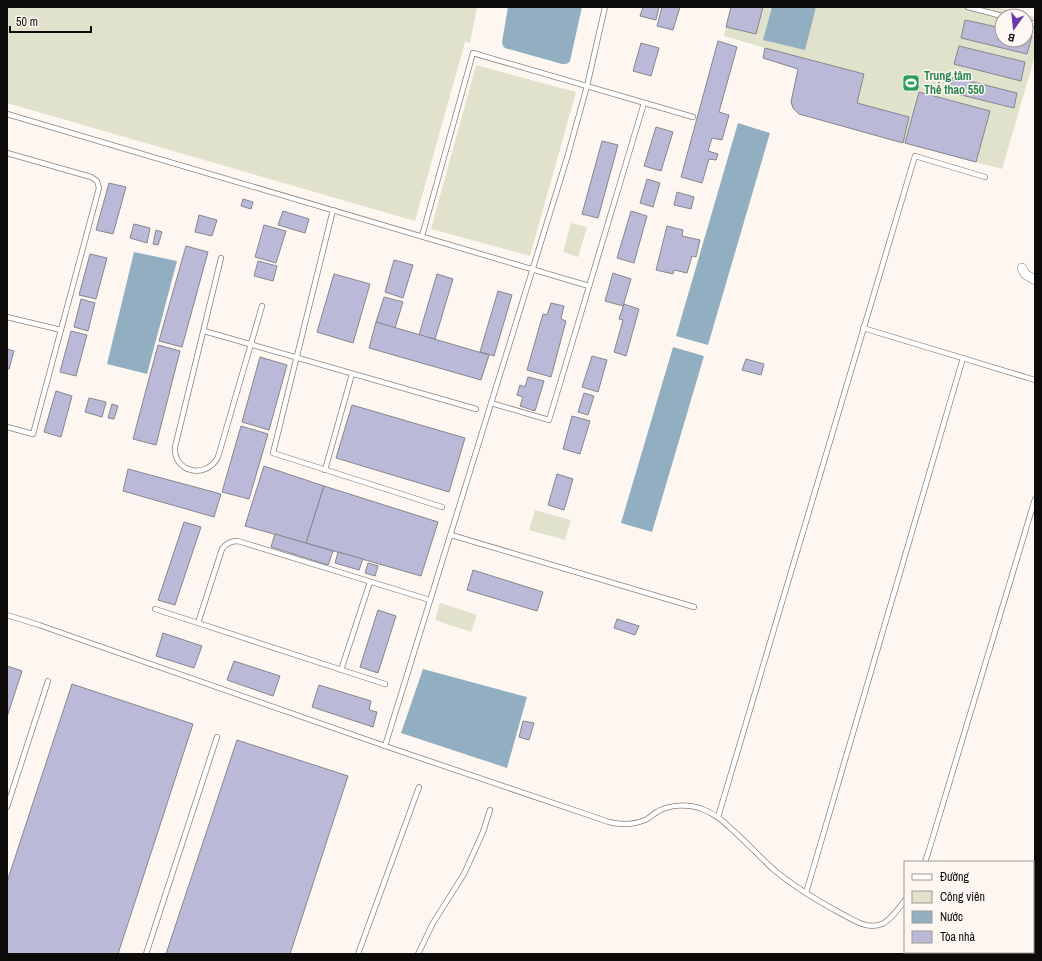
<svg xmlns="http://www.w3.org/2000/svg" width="1042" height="961" viewBox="0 0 1042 961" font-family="'Archivo Narrow',sans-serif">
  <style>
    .green { fill: #e0e2cc; fill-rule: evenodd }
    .water { fill: #91afc1 }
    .building { fill: #babad8; stroke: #86868e }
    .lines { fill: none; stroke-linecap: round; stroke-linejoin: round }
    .lane-casing { stroke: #89837d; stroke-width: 6 }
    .street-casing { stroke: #89837d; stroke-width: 10 }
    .secondary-casing { stroke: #89837d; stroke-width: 14 }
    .lane { stroke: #fff; stroke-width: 4.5 }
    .street { stroke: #fff; stroke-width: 9 }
    .secondary { stroke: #fff; stroke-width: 12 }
    .labels { text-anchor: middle; stroke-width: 3; stroke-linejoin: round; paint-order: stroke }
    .leisure-label { font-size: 12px; font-weight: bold; fill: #27864d; stroke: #fef7f1; text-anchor: start }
  </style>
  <rect width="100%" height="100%" fill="#fef7f1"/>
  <!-- green -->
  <g class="green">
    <polygon points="7,7 477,7 470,43 465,42 415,221 7,103"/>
    <path d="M731,7H996L1035,17V56L1002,169L861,132L799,114L793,108L791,102L798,69L763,58L765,48L724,36ZM1002,16H1026V40H1002Z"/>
    <polygon points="476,65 576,92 530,256 431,229"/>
    <polygon points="571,223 587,227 578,257 563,252"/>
    <polygon points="535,510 571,520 565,540 529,530"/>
    <polygon points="440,603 477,615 471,632 435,620"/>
  </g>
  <!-- water -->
  <g class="water">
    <path d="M508,7H582L570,61C568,64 566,64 562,64L505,48L503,46L502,42Z"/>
    <polygon points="772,7 816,7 805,50 763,40"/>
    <polygon points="738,123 770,133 708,345 676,336"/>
    <polygon points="134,252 177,261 147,374 107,364"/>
    <polygon points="673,347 704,356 652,532 621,523"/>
    <polygon points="423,669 527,697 507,768 401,733"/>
  </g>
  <!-- building -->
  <g class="building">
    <polygon points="643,7 659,7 656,20 640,16"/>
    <polygon points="662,7 680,7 673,30 657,26"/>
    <polygon points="731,7 763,7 756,34 726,27"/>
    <polygon points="965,20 1002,28 1002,40 1026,40 1026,34 1032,36 1027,54 961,38"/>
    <polygon points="718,41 737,47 719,112 729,115 722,140 712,138 708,151 718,154 716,160 709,159 702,183 681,177"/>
    <polygon points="641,43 659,48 651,76 633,71"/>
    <polygon points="959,46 1025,62 1021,81 954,64"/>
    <polygon points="765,48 864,74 857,103 909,117 903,143 799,114 793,108 791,102 798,69 763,58"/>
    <polygon points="953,77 1017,93 1014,108 949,92"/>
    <polygon points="919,92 990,111 976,162 905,143"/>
    <polygon points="656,127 673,132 661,171 644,166"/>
    <polygon points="602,141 618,145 598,218 582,214"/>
    <polygon points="647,179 660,183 653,207 640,203"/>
    <polygon points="109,183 126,187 113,234 96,230"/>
    <polygon points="677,192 694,197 691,209 674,205"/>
    <polygon points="243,199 253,202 251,209 241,206"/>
    <polygon points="283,211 309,219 305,233 278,225"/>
    <polygon points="631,211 647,216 634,263 617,258"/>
    <polygon points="199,215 217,220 212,236 195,232"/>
    <polygon points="134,224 150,228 147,243 130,238"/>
    <polygon points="264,225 286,231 276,263 255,257"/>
    <polygon points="667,226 683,230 682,236 700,240 696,257 692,256 687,273 674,270 673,274 656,270"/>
    <polygon points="156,230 162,232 158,245 153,244"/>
    <polygon points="186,246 208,252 182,347 159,341"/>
    <polygon points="90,254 107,258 96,299 79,295"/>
    <polygon points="394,260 413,265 403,298 385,292"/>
    <polygon points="258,261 277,266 273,281 254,276"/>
    <polygon points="613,273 631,279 623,306 605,301"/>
    <polygon points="334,274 370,284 353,343 317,332"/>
    <polygon points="437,274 453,279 435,339 419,335"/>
    <polygon points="498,291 512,295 494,356 480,352"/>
    <polygon points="384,297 403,302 395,328 376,322"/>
    <polygon points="81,299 95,303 88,331 74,327"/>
    <polygon points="551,303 564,306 561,319 566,321 551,377 527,370 543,314 547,315"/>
    <polygon points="624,304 639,309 626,356 614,352 623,320 619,319"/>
    <polygon points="376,322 489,355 481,380 369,348"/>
    <polygon points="71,331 87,335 76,376 60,372"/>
    <polygon points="158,345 180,351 156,445 133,439"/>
    <polygon points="7,349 14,351 9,369 7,369"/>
    <polygon points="592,356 607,360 598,392 582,387"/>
    <polygon points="260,357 287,365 269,430 242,422"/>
    <polygon points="746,359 764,364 761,375 742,370"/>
    <polygon points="528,377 544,381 535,411 520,406 523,397 517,395 520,385 525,387"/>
    <polygon points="56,391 72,396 61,437 44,432"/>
    <polygon points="584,393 594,396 588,415 578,412"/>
    <polygon points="89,398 106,402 102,417 85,412"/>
    <polygon points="112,404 118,406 114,419 108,418"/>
    <polygon points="352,405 465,438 449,492 336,458"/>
    <polygon points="572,416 590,421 580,454 563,449"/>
    <polygon points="241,426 268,434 249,499 222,492"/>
    <polygon points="264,466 324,486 306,543 245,526"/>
    <polygon points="128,469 221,494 214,517 123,491"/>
    <polygon points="557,474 573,479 564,510 548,505"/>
    <polygon points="324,486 438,522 421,576 306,543"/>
    <polygon points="184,522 201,527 175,605 158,600"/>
    <polygon points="275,534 333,551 328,565 271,547"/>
    <polygon points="338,552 363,559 359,570 335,563"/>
    <polygon points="368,563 378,566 375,576 365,573"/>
    <polygon points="473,570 543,592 537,611 467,590"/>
    <polygon points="378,610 396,616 378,673 360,667"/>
    <polygon points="617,619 639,626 635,635 614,628"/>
    <polygon points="163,633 202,646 194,668 156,656"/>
    <polygon points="234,661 280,676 273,696 227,680"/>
    <polygon points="7,666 22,671 7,717"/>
    <polygon points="72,684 193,724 118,954 7,954 7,882"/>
    <polygon points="319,685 371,701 369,710 377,712 373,727 312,707"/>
    <polygon points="523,721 534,723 529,740 519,737"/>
    <polygon points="237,740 348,776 290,954 166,954"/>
  </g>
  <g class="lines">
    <!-- lane casing -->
    <g class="lane-casing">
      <g id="lane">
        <polyline points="968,7 1002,16"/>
        <polyline points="1026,22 1035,24"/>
        <polyline points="7,114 589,286"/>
        <polyline points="7,153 91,177 97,181 99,188 33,434 7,427"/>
        <polyline points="333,210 273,453 442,507"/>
        <polyline points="422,236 473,53 693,117"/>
        <path d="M221,258L175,447C173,472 206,480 218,457L262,306"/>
        <polyline points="7,317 61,330"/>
        <polyline points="863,328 1035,380"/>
        <polyline points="204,331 476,409"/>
        <polyline points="491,403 549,420 644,103"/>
        <polyline points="325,470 352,374"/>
        <polyline points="451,535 694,607"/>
        <polyline points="155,609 385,684"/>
        <path d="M7,615L39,625L385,746L609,822C621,825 633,825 645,820C650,818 653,814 657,812C670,804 689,804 702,809C717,814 727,825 738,835C750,846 761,858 773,869C794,887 818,901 842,914C854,920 867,930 882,924C891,920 899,908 905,900"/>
        <path d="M198,623L222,549C226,543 231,541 238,541L430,600"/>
        <polyline points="341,670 370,582"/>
        <polyline points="385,746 567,158 587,86 605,7"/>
        <polyline points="7,807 48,681"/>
        <polyline points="718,817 915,156 985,177"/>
        <polyline points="925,862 929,850 1035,499"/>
        <polyline points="806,893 963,358"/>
        <polyline points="146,954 217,737"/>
        <polyline points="358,954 419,787"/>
        <polyline points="418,954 433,923 464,874 483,832 490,810"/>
      </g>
    </g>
    <!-- street casing -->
    <g class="street-casing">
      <g id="street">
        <polyline points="1022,268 1025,274 1035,280"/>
        <polyline points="1033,910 1035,910"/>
      </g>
    </g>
    <!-- secondary casing -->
    <g class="secondary-casing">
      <g id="secondary">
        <polyline points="1033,884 1035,878"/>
        <polyline points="1009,954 1010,952"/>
      </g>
    </g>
    <!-- lane -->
    <use href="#lane" class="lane"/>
    <!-- street -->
    <use href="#street" class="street"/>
    <!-- secondary -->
    <use href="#secondary" class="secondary"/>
  </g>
  <!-- icons -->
  <defs>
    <g id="stadium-square" transform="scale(0.9)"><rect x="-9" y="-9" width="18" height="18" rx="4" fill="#2e9e5b" stroke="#fef7f1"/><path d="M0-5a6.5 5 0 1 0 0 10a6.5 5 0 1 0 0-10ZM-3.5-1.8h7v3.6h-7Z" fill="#fff"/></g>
  </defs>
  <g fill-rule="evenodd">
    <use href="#stadium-square" x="911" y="83"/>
  </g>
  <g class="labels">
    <!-- leisure labels -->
    <g class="leisure-label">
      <text x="924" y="80">Trung tâm<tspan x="924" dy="14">Thể thao 550</tspan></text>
    </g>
  </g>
  <!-- border -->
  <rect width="1042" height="961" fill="none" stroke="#0d0b09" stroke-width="16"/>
  <!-- legend -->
  <rect x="904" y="861" width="130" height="92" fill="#fef7f1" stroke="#9e9994"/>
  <rect x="912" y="874" width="20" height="6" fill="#ffffff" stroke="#9e9994"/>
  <text x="940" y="881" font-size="12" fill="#0d0b09">Đường</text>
  <rect x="912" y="891" width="20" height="12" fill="#e0e2cc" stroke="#9e9994"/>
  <text x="940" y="901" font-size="12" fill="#0d0b09">Công viên</text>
  <rect x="912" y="911" width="20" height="12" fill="#91afc1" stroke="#9e9994"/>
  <text x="940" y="921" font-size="12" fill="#0d0b09">Nước</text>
  <rect x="912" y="931" width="20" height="12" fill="#babad8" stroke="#9e9994"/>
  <text x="940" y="941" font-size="12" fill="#0d0b09">Tòa nhà</text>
  <!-- north arrow -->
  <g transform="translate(1014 28) rotate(195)"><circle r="19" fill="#fef7f1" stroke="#9e9994"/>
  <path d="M0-3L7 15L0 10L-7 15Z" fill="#6d38af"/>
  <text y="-6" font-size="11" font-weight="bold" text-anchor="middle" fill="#0d0b09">B</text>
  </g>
  <!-- scale -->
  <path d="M10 26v6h81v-6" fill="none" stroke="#0d0b09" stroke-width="2"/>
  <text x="16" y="26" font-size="12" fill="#0d0b09" stroke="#fef7f1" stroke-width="3" paint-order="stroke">50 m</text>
</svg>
